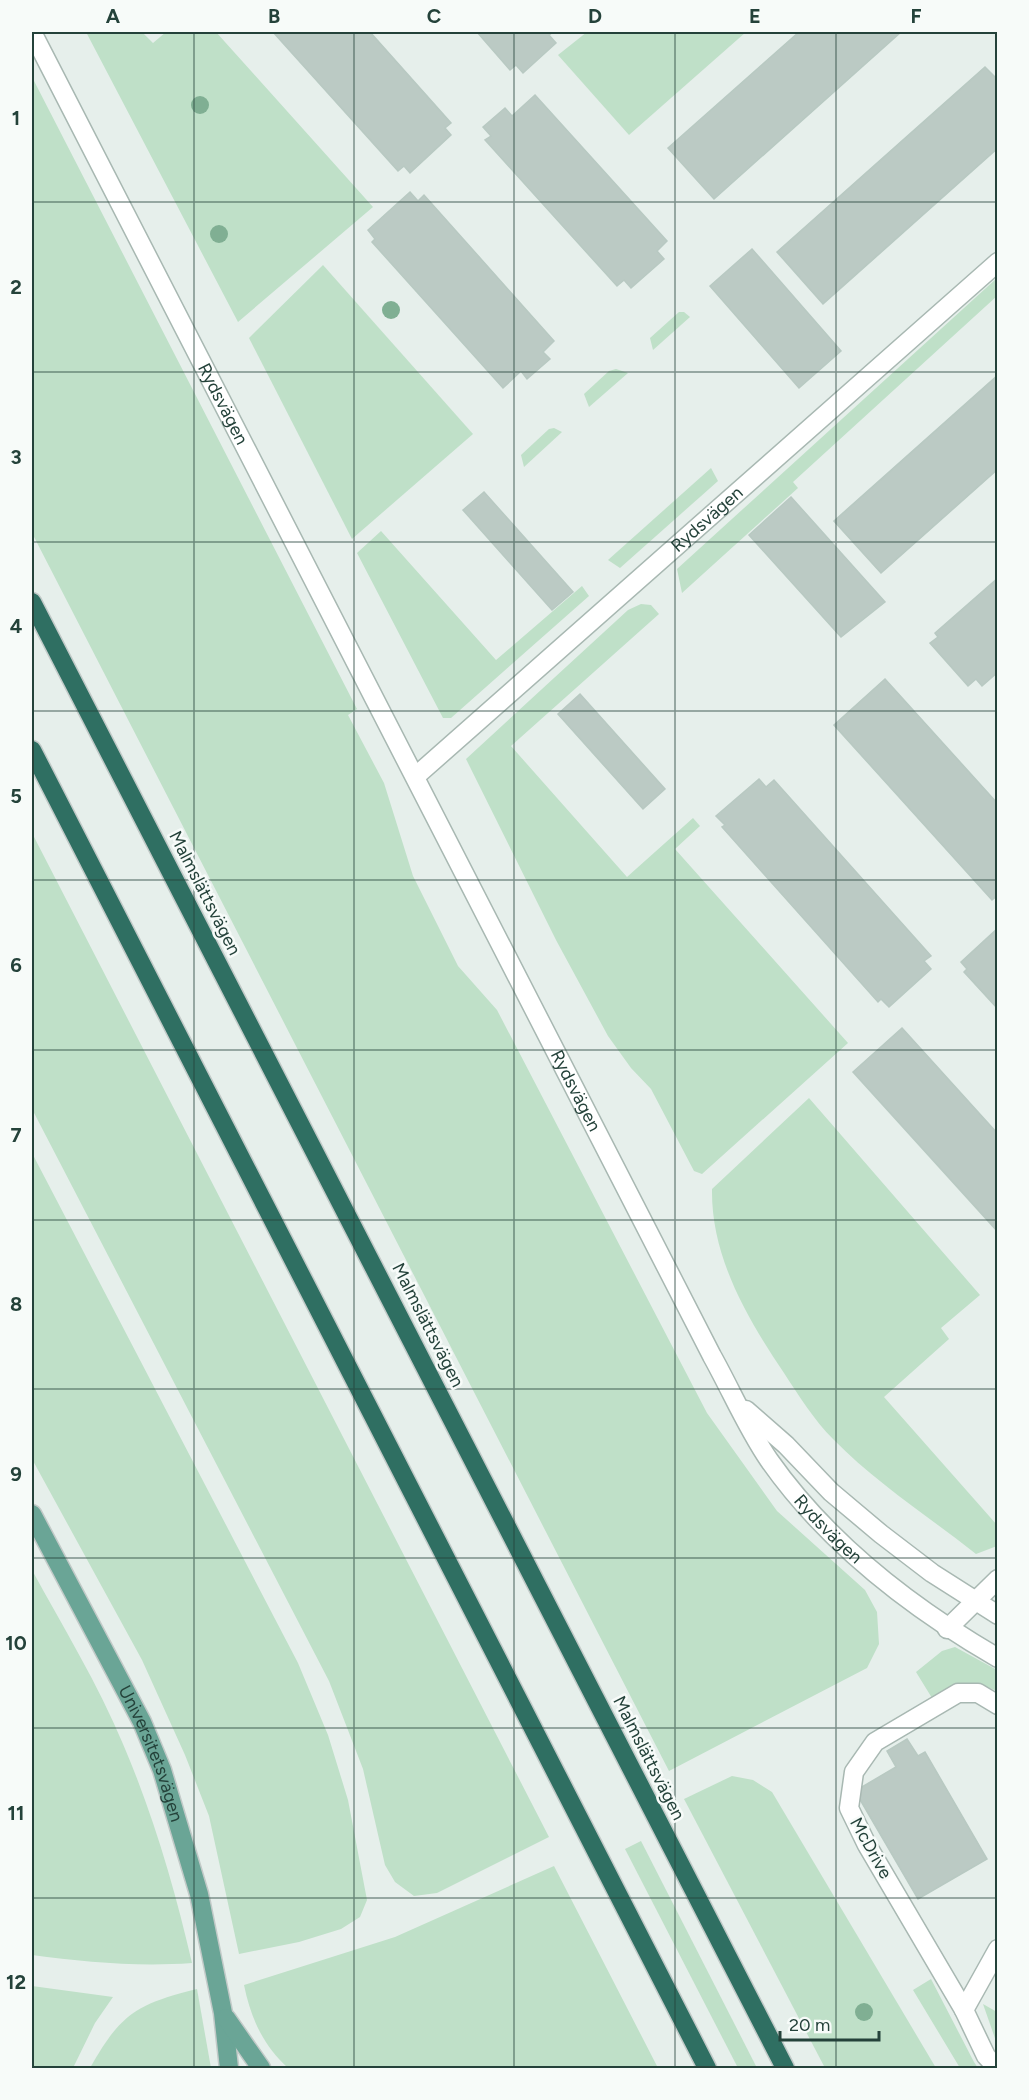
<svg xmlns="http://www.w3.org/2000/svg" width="1029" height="2100" viewBox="0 0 1029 2100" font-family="Figtree,sans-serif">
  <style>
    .green { fill: #bfe0c8 }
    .building { fill: #bbcac4; stroke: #b8c9c2; stroke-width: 1.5 }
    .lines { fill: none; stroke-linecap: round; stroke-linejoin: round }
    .minor-casing { stroke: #a8b8b2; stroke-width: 21 }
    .major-casing { stroke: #c2cac8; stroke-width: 21 }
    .highway-casing { stroke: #c2cac8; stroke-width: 21 }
    .minor { stroke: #fff; stroke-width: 18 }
    .major { stroke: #6aa596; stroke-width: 18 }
    .highway { stroke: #2f6f62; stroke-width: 18 }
    .tree { fill: #80af93 }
    .grid { fill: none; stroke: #24423a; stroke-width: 1.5; stroke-opacity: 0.55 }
    .labels { text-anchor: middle; stroke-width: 5; stroke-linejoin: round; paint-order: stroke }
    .street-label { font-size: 18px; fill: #24423a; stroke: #f7fbf9 }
    .neatline { fill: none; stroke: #24423a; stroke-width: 2 }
    .grid-label { font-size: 20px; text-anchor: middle; font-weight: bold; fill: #24423a }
  </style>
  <rect width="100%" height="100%" fill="#e6efeb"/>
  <!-- green -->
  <g class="green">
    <polygon points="86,32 142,32 153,43 166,32 216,32 373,207 238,322"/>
    <polygon points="587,32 746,32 629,135 558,55"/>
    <polygon points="32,77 357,709 348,715 384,783 413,876 458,966 497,1010 707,1413 777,1511 865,1590 877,1612 879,1644 867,1668 669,1771 32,533"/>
    <polygon points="323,265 473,434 352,539 249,338"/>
    <polygon points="997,278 997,296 793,482 798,488 682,593 677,569"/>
    <polygon points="679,312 684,312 690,317 653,350 650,338"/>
    <polygon points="616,369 628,373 589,407 584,394 609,371"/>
    <polygon points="554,428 562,432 524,467 521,455 549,429"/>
    <polygon points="711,468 718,481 620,568 608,560"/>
    <polygon points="381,531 496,660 582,586 589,596 451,718 443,718 357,553"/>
    <polygon points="641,604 651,605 659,614 511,746 627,877 693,818 700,826 675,849 848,1043 702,1174 694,1171 651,1089 631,1068 608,1036 556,940 466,759 628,610"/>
    <polygon points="32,833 549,1837 437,1893 414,1896 395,1882 385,1865 363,1769 329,1681 32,1109"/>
    <path d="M809,1098L980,1295L941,1328L949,1339L884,1397L997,1525V1546L976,1554C928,1516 876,1483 833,1439C814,1420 799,1396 784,1373C747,1318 711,1257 712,1189Z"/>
    <polygon points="32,1153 298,1663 328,1735 348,1800 367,1900 360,1917 341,1929 299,1942 239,1954 209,1816 185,1755 142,1660 32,1459"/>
    <path d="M32,1570C63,1627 98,1684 123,1744C153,1814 175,1889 192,1963C137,1967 85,1962 32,1955Z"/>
    <polygon points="955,1647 997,1670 997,1691 982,1685 932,1698 916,1672 942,1651"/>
    <polygon points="732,1776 753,1780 772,1792 936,2068 825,2068 684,1799"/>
    <polygon points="641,1841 757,2068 738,2068 625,1849"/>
    <path d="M554,1866L658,2068H288C263,2045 251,2019 244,1985L395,1937Z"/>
    <polygon points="931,1979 974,2062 978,2068 960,2068 913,1990"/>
    <polygon points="32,1986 113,1997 95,2023 73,2068 32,2068"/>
    <path d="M197,1989L211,2068H90C121,2013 137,2004 197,1989Z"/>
    <polygon points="983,2004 997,2012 997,2044"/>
  </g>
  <!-- building -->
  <g class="building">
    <polygon points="273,32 370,32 451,123 445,128 451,135 410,173 404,166 398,171"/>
    <polygon points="477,32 553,32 549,35 556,43 523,73 516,65 510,70"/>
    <polygon points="799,32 901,32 714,199 668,148"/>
    <polygon points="985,67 998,80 998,148 823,304 777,252"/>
    <polygon points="535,95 667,241 657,251 664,259 631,288 624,280 617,286 485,140 491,136 483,127 505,108 512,116"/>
    <polygon points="410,192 418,201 424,195 554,341 543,352 550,359 527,379 521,371 503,388 372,242 375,239 368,230"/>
    <polygon points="752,249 841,351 799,388 710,286"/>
    <polygon points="998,375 998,469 881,573 834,521"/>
    <polygon points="484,492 573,592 552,610 463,510"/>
    <polygon points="791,497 885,602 841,637 749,535"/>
    <polygon points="998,578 998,672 982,686 976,679 968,686 930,643 938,637 935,633"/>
    <polygon points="885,679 998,804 998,895 992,900 834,725"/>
    <polygon points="580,694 665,789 643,809 558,714"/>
    <polygon points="759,779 766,787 774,780 931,956 924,961 931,969 889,1007 881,999 878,1002 722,827 725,825 716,816"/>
    <polygon points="998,928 998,1009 964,972 967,969 961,962"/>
    <polygon points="902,1028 998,1134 998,1232 853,1072"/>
    <polygon points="907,1739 918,1756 925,1752 987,1859 918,1899 855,1791 896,1767 887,1751"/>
  </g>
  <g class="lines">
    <!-- minor casing -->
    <g class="minor-casing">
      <g id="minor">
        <path id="s1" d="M32,32L712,1356C731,1390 747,1428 769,1460C828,1544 910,1607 998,1658"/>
        <path id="s2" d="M416,776L998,262"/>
        <polyline points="746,1410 786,1445 831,1492 881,1534 932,1573 998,1615"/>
        <polyline points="947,1629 998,1579"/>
        <polyline points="964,2010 867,1845 849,1808 854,1772 875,1742 958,1693 978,1693 998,1705"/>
        <polyline points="997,2068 986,2056 964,2010 998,1949"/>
      </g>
    </g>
    <!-- major casing -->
    <g class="major-casing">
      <g id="major">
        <path id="s3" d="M32,1514L142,1722L162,1770L199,1894L223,2013L229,2068"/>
        <polyline points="226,2018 261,2068"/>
      </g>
    </g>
    <!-- highway casing -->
    <g class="highway-casing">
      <g id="highway">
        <polyline points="32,602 785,2068"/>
        <polyline points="32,750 707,2068"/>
      </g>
    </g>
    <!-- minor -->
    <use href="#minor" class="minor"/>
    <!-- major -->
    <use href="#major" class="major"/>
    <!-- highway -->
    <use href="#highway" class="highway"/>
  </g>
  <!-- trees -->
  <g class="tree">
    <circle cx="200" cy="105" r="9"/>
    <circle cx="219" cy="234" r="9"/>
    <circle cx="391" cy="310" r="9"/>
    <circle cx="864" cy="2012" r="9"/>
  </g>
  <!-- grid -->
  <path class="grid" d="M194,32V2068M354,32V2068M514,32V2068M675,32V2068M836,32V2068M32,202H998M32,372H998M32,542H998M32,711H998M32,880H998M32,1050H998M32,1220H998M32,1389H998M32,1558H998M32,1728H998M32,1898H998"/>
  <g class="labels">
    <!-- street labels -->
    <g class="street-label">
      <text dy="6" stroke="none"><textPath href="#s1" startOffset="418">Rydsvägen</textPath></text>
      <text dy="6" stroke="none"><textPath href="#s2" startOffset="388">Rydsvägen</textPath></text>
      <text transform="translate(205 893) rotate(63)" y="6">Malmslättsvägen</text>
      <text dy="6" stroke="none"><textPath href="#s1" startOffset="1190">Rydsvägen</textPath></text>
      <text transform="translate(428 1325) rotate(63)" y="6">Malmslättsvägen</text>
      <text dy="6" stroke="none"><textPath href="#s1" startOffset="1698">Rydsvägen</textPath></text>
      <text dy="6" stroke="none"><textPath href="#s3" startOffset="268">Universitetsvägen</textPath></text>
      <text transform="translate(649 1758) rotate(63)" y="6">Malmslättsvägen</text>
      <text transform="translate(871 1848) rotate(61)" y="6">McDrive</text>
    </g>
  </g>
  <!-- border -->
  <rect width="1029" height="2100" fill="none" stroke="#f7fbf9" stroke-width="66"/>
  <!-- scale -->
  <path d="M780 2031v9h99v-9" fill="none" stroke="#24423a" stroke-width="3"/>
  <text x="789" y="2031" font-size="18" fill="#24423a" stroke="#f7fbf9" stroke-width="4.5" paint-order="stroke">20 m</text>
  <rect x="33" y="33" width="963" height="2034" class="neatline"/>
  <g class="grid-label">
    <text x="113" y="23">A</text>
    <text x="274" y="23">B</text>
    <text x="434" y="23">C</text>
    <text x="595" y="23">D</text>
    <text x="755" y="23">E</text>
    <text x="916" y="23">F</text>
    <text x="16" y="125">1</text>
    <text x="16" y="294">2</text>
    <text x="16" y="464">3</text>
    <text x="16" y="633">4</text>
    <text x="16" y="803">5</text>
    <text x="16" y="972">6</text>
    <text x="16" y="1142">7</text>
    <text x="16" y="1311">8</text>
    <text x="16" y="1481">9</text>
    <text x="16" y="1650">10</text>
    <text x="16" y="1820">11</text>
    <text x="16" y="1989">12</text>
  </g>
</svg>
